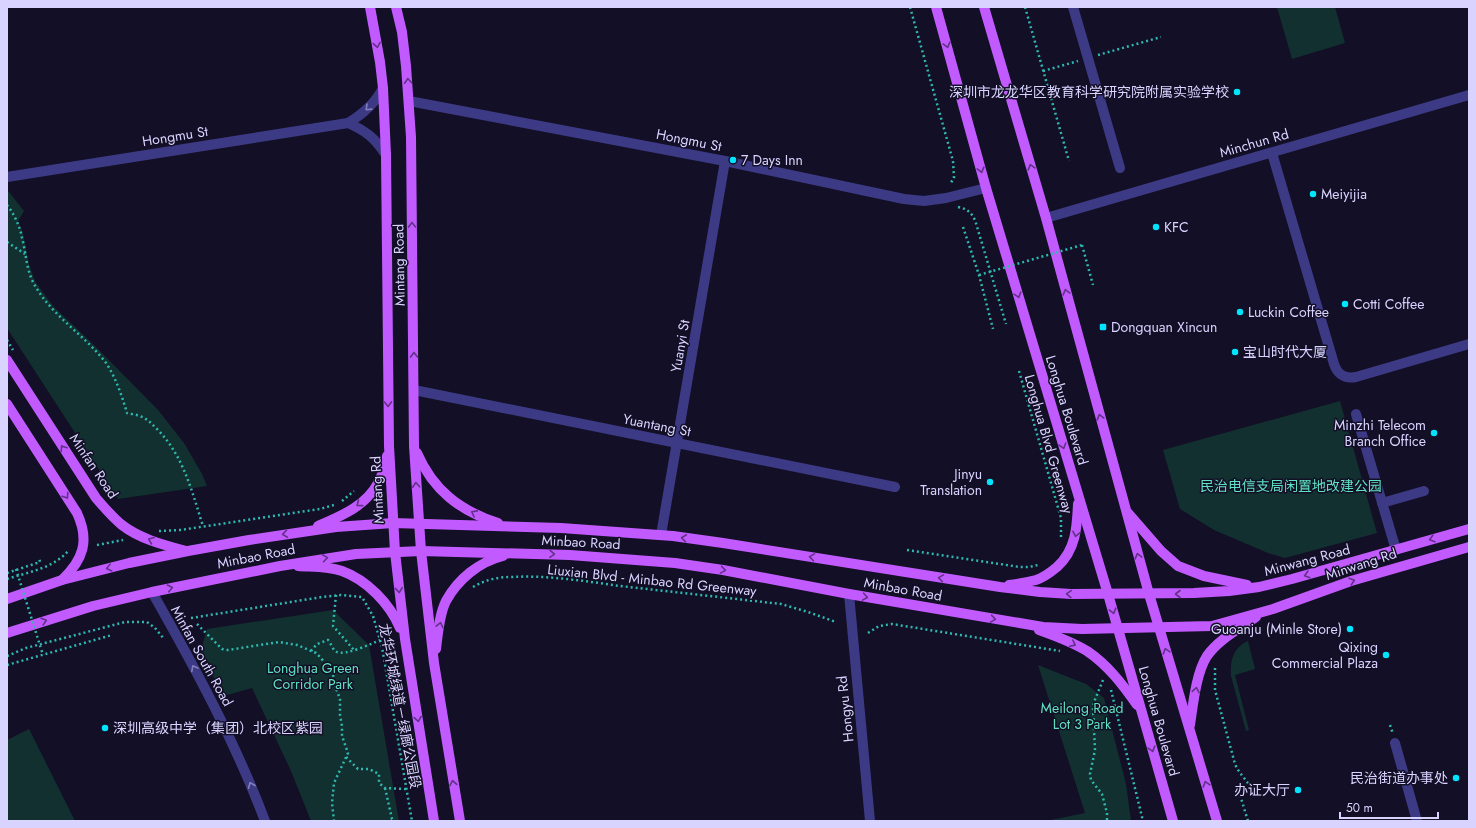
<svg xmlns="http://www.w3.org/2000/svg" width="1476" height="828" viewBox="0 0 1476 828" font-family="Jost,'Noto Sans SC',sans-serif">
  <style>
    .green { fill: #12302f }
    .lines { fill: none; stroke-linecap: round; stroke-linejoin: round }
    .path { stroke: #2fb8b0; stroke-width: 2.5; stroke-dasharray: 2 3; stroke-linecap: butt }
    .minor { stroke: #3d3a85; stroke-width: 10 }
    .major { stroke: #c25bff; stroke-width: 10 }
    .path-bridge { stroke: #2fb8b0; stroke-width: 2.5; stroke-dasharray: 2 3; stroke-linecap: butt }
    .oneway { stroke: #623188 }
    .oneway2 { stroke: #837fbc }
    .poi-dot { fill: #00e5ff; stroke: #130f26; stroke-width: 1.5 }
    .labels { text-anchor: middle; stroke-width: 3; stroke-linejoin: round; paint-order: stroke }
    .poi-label { font-size: 14px; fill: #d9d4ff; stroke: #130f26; text-anchor: start }
    .street-label { font-size: 14px; fill: #d9d4ff; stroke: #130f26 }
    .park-label { font-size: 14px; fill: #5fe0c0; stroke: #130f26 }
  </style>
  <rect width="100%" height="100%" fill="#130f26"/>
  <!-- green -->
  <g class="green">
    <polygon points="1277,7 1335,7 1345,43 1292,59"/>
    <polygon points="7,192 9,192 24,211 18,221 23,233 29,264 35,281 44,294 54,307 95,346 158,410 184,443 202,474 207,486 118,499 7,328"/>
    <polygon points="1340,401 1377,533 1285,558 1268,553 1214,530 1180,509 1163,450"/>
    <polygon points="333,610 369,645 399,821 311,821 291,771 252,688 224,696 200,653 207,629"/>
    <path d="M1248,641L1255,669L1235,675L1249,730L1246,731L1231,676C1230,660 1233,648 1248,641Z"/>
    <polygon points="1038,665 1086,684 1104,698 1126,784 1131,821 1046,821 1085,813"/>
    <polygon points="29,729 75,821 7,821 7,740"/>
  </g>
  <g class="lines">
    <!-- path -->
    <g class="path">
      <polyline points="910,7 953,161 954,178 950,184"/>
      <polyline points="1025,7 1069,161"/>
      <polyline points="1098,55 1161,37"/>
      <polyline points="1043,71 1078,61"/>
      <path d="M7,205C14,214 20,226 22,238C26,252 26,268 33,282C50,315 84,334 106,363C116,378 122,396 127,413C130,414 135,414 139,416C147,418 152,424 158,430C184,457 192,492 203,526"/>
      <path d="M958,207C967,209 971,212 975,220L1006,324"/>
      <polyline points="963,227 979,275 993,329"/>
      <polyline points="7,242 25,254"/>
      <polyline points="1082,245 1093,285"/>
      <polyline points="7,340 13,350"/>
      <polyline points="1019,371 1061,518 1061,538"/>
      <polyline points="100,481 108,493"/>
      <polyline points="342,501 354,491"/>
      <polyline points="159,531 180,530 320,509 334,505"/>
      <polyline points="97,545 123,540"/>
      <polyline points="907,550 1020,567 1029,567 1038,565"/>
      <polyline points="7,573 40,562 39,558"/>
      <path d="M7,579C29,572 54,568 69,550"/>
      <path d="M473,587C485,580 497,577 511,577C547,575 585,581 620,586C674,592 728,598 781,604L808,612L836,622"/>
      <polyline points="336,595 333,626 354,650"/>
      <polyline points="191,618 322,597 341,595 362,597 373,616 382,647 412,821"/>
      <polyline points="197,624 222,649 228,650 279,642 297,645 316,653 321,658 333,674 334,683 340,699 340,715 342,726 342,736 348,753 334,783 332,803 334,821"/>
      <polyline points="868,633 879,626 892,624 1060,651"/>
      <path d="M311,651L317,644L328,640C331,643 333,651 337,652C345,656 371,644 380,640"/>
      <polyline points="7,656 26,648 125,622 147,622 155,628 164,639"/>
      <polyline points="7,665 112,635"/>
      <path d="M1215,668V690L1235,764C1239,774 1248,781 1253,791"/>
      <polyline points="1103,680 1094,702 1093,708 1095,750 1090,774 1091,780 1102,794 1107,813 1107,821"/>
      <polyline points="1111,690 1143,821"/>
      <polyline points="1390,725 1393,734"/>
      <polyline points="346,757 358,769 369,769 379,774 379,783 385,788 406,789"/>
      <polyline points="385,788 392,819 395,821"/>
      <polyline points="1240,795 1248,821"/>
    </g>
    <!-- minor -->
    <g class="minor">
      <polyline points="1073,7 1120,168"/>
      <polyline points="409,101 725,161 904,199 924,201 946,198 986,188"/>
      <path d="M348,123C366,131 375,138 386,155"/>
      <path d="M1272,153L1334,364C1338,375 1344,379 1356,377L1469,344"/>
      <path d="M7,177L348,123C363,114 375,104 383,88"/>
      <polyline points="1046,218 1469,95"/>
      <polyline points="414,390 895,487"/>
      <polyline points="1356,414 1396,550"/>
      <polyline points="1382,503 1424,491"/>
      <polyline points="661,535 725,161"/>
      <path d="M152,592C194,666 235,741 265,821"/>
      <polyline points="849,594 870,821"/>
      <polyline points="1395,743 1417,821"/>
    </g>
    <!-- major -->
    <g class="major">
      <polyline points="370,7 380,62 383,88 386,155 389,446 395,552 405,639 434,821"/>
      <polyline points="396,7 402,32 406,66 411,137 414,446 421,551 434,663 460,821"/>
      <polyline points="936,7 986,188 1108,594 1173,821"/>
      <polyline points="984,7 1046,218 1149,594 1217,821"/>
      <path d="M7,360L96,498C104,507 112,517 122,525C140,539 164,545 186,551"/>
      <path d="M7,404L77,513C90,541 83,560 62,580"/>
      <path d="M417,453C433,490 460,511 498,523"/>
      <polyline points="1128,513 1161,551 1178,566 1204,576 1247,585"/>
      <path d="M318,526C341,516 366,506 378,483C383,475 385,465 387,456"/>
      <path d="M298,566C312,567 328,566 342,571C367,580 390,604 400,628"/>
      <path d="M1009,585C1018,584 1028,582 1036,580C1045,577 1051,572 1057,567C1076,550 1077,527 1078,504"/>
      <polyline points="7,599 62,580 129,563 188,551 249,540 336,527 393,523 561,528 673,536 723,543 1000,587 1040,592 1071,594 1194,593 1229,591 1259,587 1292,579 1469,529"/>
      <path d="M1039,630C1056,636 1072,642 1087,651C1108,665 1123,685 1137,705"/>
      <polyline points="7,633 93,606 152,592 280,566 356,554 421,551 570,555 675,563 723,570 849,594 1043,627 1082,629 1212,626 1273,609 1351,581 1469,547"/>
      <path d="M436,649C438,634 439,615 446,601C458,579 479,562 503,556"/>
      <path d="M1190,725C1193,705 1196,673 1207,656C1219,639 1239,629 1256,617"/>
    </g>
    <!-- path-bridge -->
    <g class="path-bridge">
      <polyline points="979,275 1082,245"/>
      <polyline points="16,569 43,655"/>
    </g>
  </g>
  <!-- one-way arrows -->
  <defs><path id="oneway-chevron" d="M-2-3.5L2.5 0L-2 3.5" fill="none" stroke-width="1.6" stroke-linecap="round" stroke-linejoin="round"/></defs>
  <g class="oneway">
    <use href="#oneway-chevron" transform="translate(377 45) rotate(80)"/>
    <use href="#oneway-chevron" transform="translate(947 45) rotate(75)"/>
    <use href="#oneway-chevron" transform="translate(408 81) rotate(-94)"/>
    <use href="#oneway-chevron" transform="translate(1031 167) rotate(-106)"/>
    <use href="#oneway-chevron" transform="translate(981 170) rotate(75)"/>
    <use href="#oneway-chevron" transform="translate(412 225) rotate(-91)"/>
    <use href="#oneway-chevron" transform="translate(1066 292) rotate(-105)"/>
    <use href="#oneway-chevron" transform="translate(1018 295) rotate(73)"/>
    <use href="#oneway-chevron" transform="translate(414 355) rotate(-91)"/>
    <use href="#oneway-chevron" transform="translate(388 404) rotate(89)"/>
    <use href="#oneway-chevron" transform="translate(1100 417) rotate(-105)"/>
    <use href="#oneway-chevron" transform="translate(1063 446) rotate(73)"/>
    <use href="#oneway-chevron" transform="translate(63 448) rotate(-123)"/>
    <use href="#oneway-chevron" transform="translate(416 485) rotate(-94)"/>
    <use href="#oneway-chevron" transform="translate(66 496) rotate(57)"/>
    <use href="#oneway-chevron" transform="translate(359 504) rotate(144)"/>
    <use href="#oneway-chevron" transform="translate(474 513) rotate(-152)"/>
    <use href="#oneway-chevron" transform="translate(285 534) rotate(172)"/>
    <use href="#oneway-chevron" transform="translate(1076 534) rotate(102)"/>
    <use href="#oneway-chevron" transform="translate(684 538) rotate(-173)"/>
    <use href="#oneway-chevron" transform="translate(1432 539) rotate(164)"/>
    <use href="#oneway-chevron" transform="translate(151 540) rotate(-158)"/>
    <use href="#oneway-chevron" transform="translate(552 554) rotate(1)"/>
    <use href="#oneway-chevron" transform="translate(1138 556) rotate(-105)"/>
    <use href="#oneway-chevron" transform="translate(812 557) rotate(-171)"/>
    <use href="#oneway-chevron" transform="translate(325 558) rotate(-8)"/>
    <use href="#oneway-chevron" transform="translate(109 568) rotate(166)"/>
    <use href="#oneway-chevron" transform="translate(723 570) rotate(9)"/>
    <use href="#oneway-chevron" transform="translate(1307 575) rotate(164)"/>
    <use href="#oneway-chevron" transform="translate(941 578) rotate(-171)"/>
    <use href="#oneway-chevron" transform="translate(1352 581) rotate(-18)"/>
    <use href="#oneway-chevron" transform="translate(170 588) rotate(-12)"/>
    <use href="#oneway-chevron" transform="translate(399 590) rotate(84)"/>
    <use href="#oneway-chevron" transform="translate(1069 594) rotate(-178)"/>
    <use href="#oneway-chevron" transform="translate(1178 594) rotate(180)"/>
    <use href="#oneway-chevron" transform="translate(865 597) rotate(10)"/>
    <use href="#oneway-chevron" transform="translate(1113 611) rotate(75)"/>
    <use href="#oneway-chevron" transform="translate(993 619) rotate(9)"/>
    <use href="#oneway-chevron" transform="translate(44 621) rotate(-17)"/>
    <use href="#oneway-chevron" transform="translate(440 625) rotate(-77)"/>
    <use href="#oneway-chevron" transform="translate(1073 644) rotate(26)"/>
    <use href="#oneway-chevron" transform="translate(1166 651) rotate(-108)"/>
    <use href="#oneway-chevron" transform="translate(1196 690) rotate(-79)"/>
    <use href="#oneway-chevron" transform="translate(418 719) rotate(81)"/>
    <use href="#oneway-chevron" transform="translate(1152 749) rotate(74)"/>
    <use href="#oneway-chevron" transform="translate(453 783) rotate(-100)"/>
    <use href="#oneway-chevron" transform="translate(1206 784) rotate(-107)"/>
  </g>
  <g class="oneway2">
    <use href="#oneway-chevron" transform="translate(368 108) rotate(136)"/>
    <use href="#oneway-chevron" transform="translate(194 668) rotate(-118)"/>
    <use href="#oneway-chevron" transform="translate(251 785) rotate(-112)"/>
  </g>
  <!-- markers -->
  <g class="poi-dot">
    <circle cx="1237" cy="92" r="4"/>
    <circle cx="733" cy="160" r="4"/>
    <circle cx="1313" cy="194" r="4"/>
    <circle cx="1156" cy="227" r="4"/>
    <circle cx="1345" cy="304" r="4"/>
    <circle cx="1240" cy="312" r="4"/>
    <rect x="1099" y="323" width="8" height="8" rx="2"/>
    <circle cx="1235" cy="352" r="4"/>
    <circle cx="1434" cy="433" r="4"/>
    <circle cx="990" cy="482" r="4"/>
    <circle cx="1350" cy="629" r="4"/>
    <circle cx="1386" cy="655" r="4"/>
    <circle cx="105" cy="728" r="4"/>
    <circle cx="1456" cy="778" r="4"/>
    <circle cx="1298" cy="790" r="4"/>
  </g>
  <g class="labels">
    <!-- poi labels -->
    <g class="poi-label">
      <text x="1229" y="97" text-anchor="end">深圳市龙龙华区教育科学研究院附属实验学校</text>
      <text x="741" y="165">7 Days Inn</text>
      <text x="1321" y="199">Meiyijia</text>
      <text x="1164" y="232">KFC</text>
      <text x="1353" y="309">Cotti Coffee</text>
      <text x="1248" y="317">Luckin Coffee</text>
      <text x="1111" y="332">Dongquan Xincun</text>
      <text x="1243" y="357">宝山时代大厦</text>
      <text x="1426" y="430" text-anchor="end">Minzhi Telecom<tspan x="1426" dy="16">Branch Office</tspan></text>
      <text x="982" y="479" text-anchor="end">Jinyu<tspan x="982" dy="16">Translation</tspan></text>
      <text x="1342" y="634" text-anchor="end">Guoanju (Minle Store)</text>
      <text x="1378" y="652" text-anchor="end">Qixing<tspan x="1378" dy="16">Commercial Plaza</tspan></text>
      <text x="113" y="733">深圳高级中学（集团）北校区紫园</text>
      <text x="1448" y="783" text-anchor="end">民治街道办事处</text>
      <text x="1290" y="795" text-anchor="end">办证大厅</text>
    </g>
    <!-- street labels -->
    <g class="street-label">
      <text transform="translate(175 136) rotate(-9)" y="5">Hongmu St</text>
      <text transform="translate(689 140) rotate(11)" y="5">Hongmu St</text>
      <text transform="translate(1254 143) rotate(-16)" y="5">Minchun Rd</text>
      <text transform="translate(399 265) rotate(-91)" y="5">Mintang Road</text>
      <text transform="translate(680 346) rotate(-80)" y="5">Yuanyi St</text>
      <text transform="translate(1067 410) rotate(73)" y="5">Longhua Boulevard</text>
      <text transform="translate(657 425) rotate(11)" y="5">Yuantang St</text>
      <text transform="translate(1049 444) rotate(74)" y="5">Longhua Blvd Greenway</text>
      <text transform="translate(94 466) rotate(56)" y="5">Minfan Road</text>
      <text transform="translate(377 490) rotate(-93)" y="5">Mintang Rd</text>
      <text transform="translate(581 542) rotate(3)" y="5">Minbao Road</text>
      <text transform="translate(256 556) rotate(-11)" y="5">Minbao Road</text>
      <text transform="translate(1307 560) rotate(-15)" y="5">Minwang Road</text>
      <text transform="translate(1361 564) rotate(-18)" y="5">Minwang Rd</text>
      <text transform="translate(652 580) rotate(6)" y="5">Liuxian Blvd - Minbao Rd Greenway</text>
      <text transform="translate(903 589) rotate(10)" y="5">Minbao Road</text>
      <text transform="translate(202 656) rotate(61)" y="5">Minfan South Road</text>
      <text transform="translate(400 706) rotate(79)" y="5">龙华环城绿道－绿廊公园段</text>
      <text transform="translate(845 709) rotate(-96)" y="5">Hongyu Rd</text>
      <text transform="translate(1159 721) rotate(74)" y="5">Longhua Boulevard</text>
    </g>
    <!-- park labels -->
    <g class="park-label">
      <text x="1291" y="491">民治电信支局闲置地改建公园</text>
      <text x="313" y="673">Longhua Green<tspan x="313" dy="16">Corridor Park</tspan></text>
      <text x="1082" y="713">Meilong Road<tspan x="1082" dy="16">Lot 3 Park</tspan></text>
    </g>
  </g>
  <!-- border -->
  <rect width="1476" height="828" fill="none" stroke="#d9d4ff" stroke-width="16"/>
  <!-- scale -->
  <path d="M1340 812v6h98v-6" fill="none" stroke="#d9d4ff" stroke-width="2"/>
  <text x="1346" y="812" font-size="12" fill="#d9d4ff" stroke="#130f26" stroke-width="3" paint-order="stroke">50 m</text>
</svg>
